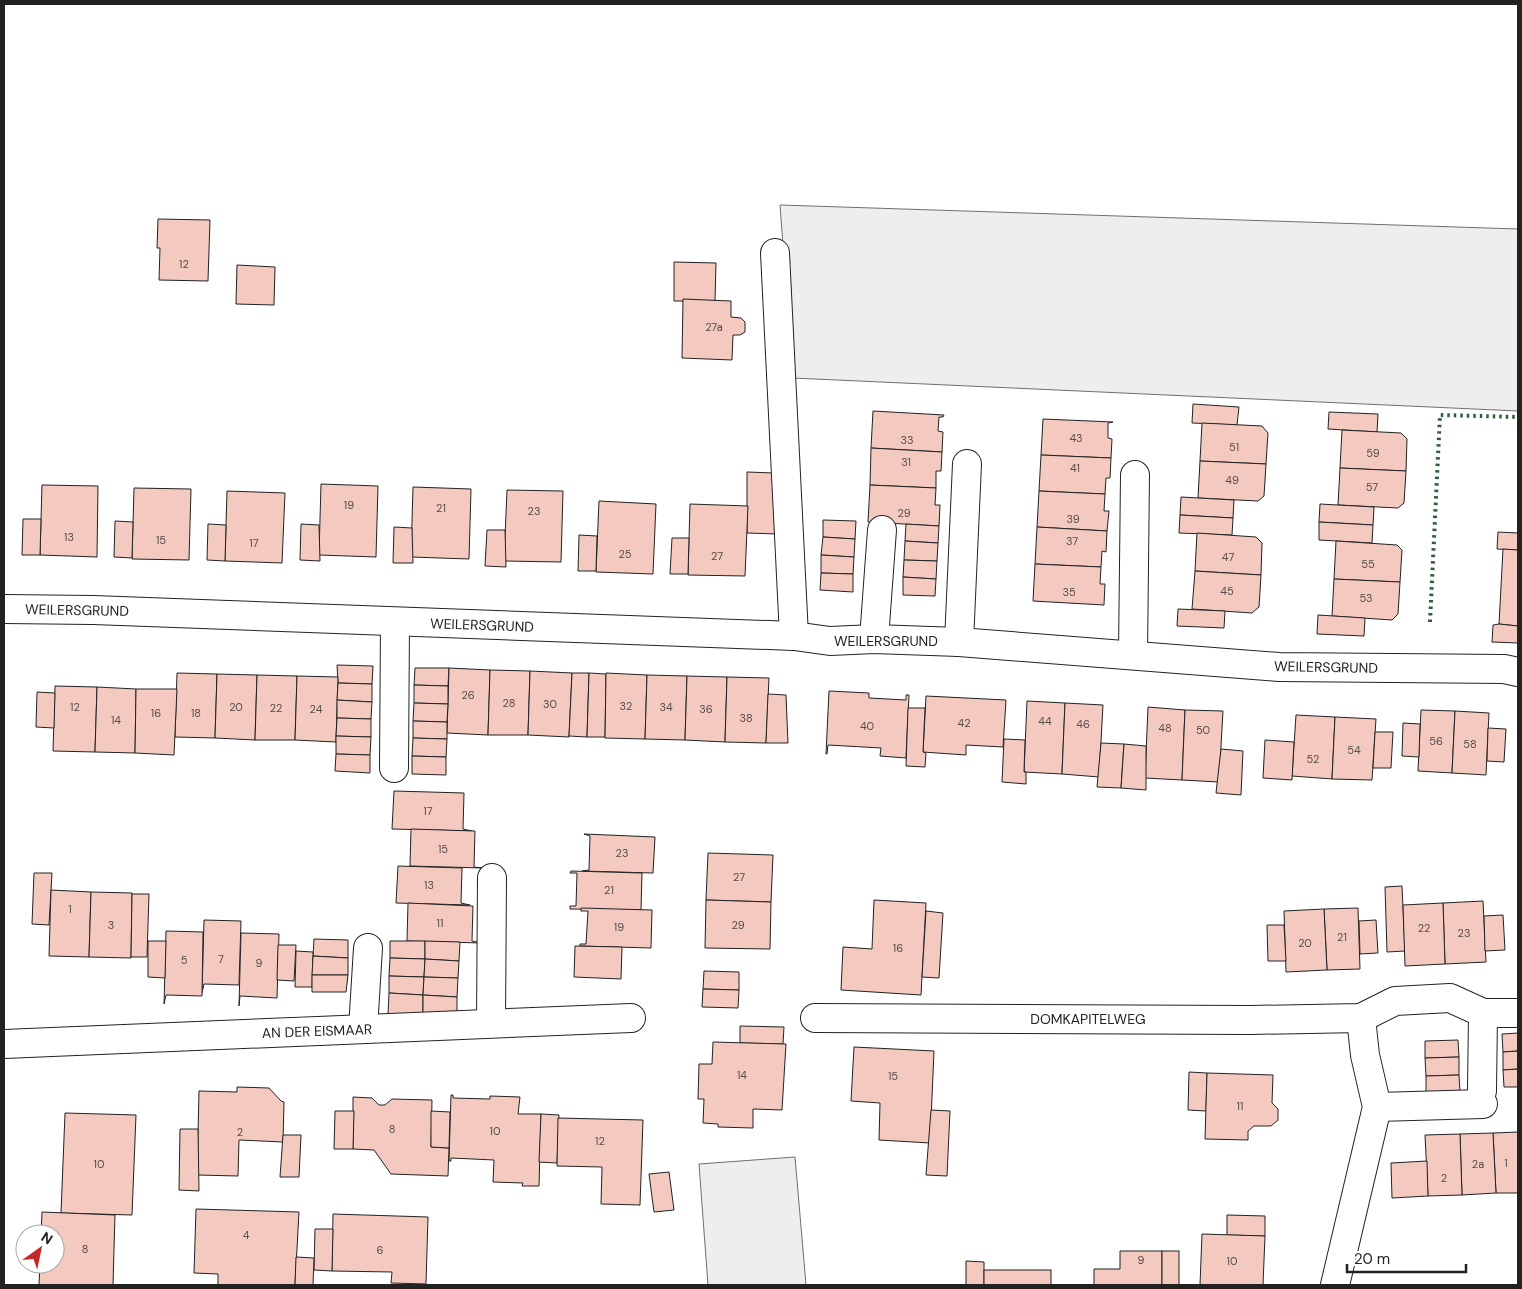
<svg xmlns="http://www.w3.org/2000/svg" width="1522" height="1289" viewBox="0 0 1522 1289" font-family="'DM Sans',sans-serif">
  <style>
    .green { fill: #eee; stroke: #6f6f6f }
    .building { fill: #f3c9c0; stroke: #222 }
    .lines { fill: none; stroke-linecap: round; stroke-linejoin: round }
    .minor-casing { stroke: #222; stroke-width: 30 }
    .minor { stroke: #fff; stroke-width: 28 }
    .hedge { stroke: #2f5e38; stroke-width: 4; stroke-dasharray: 2.5 4; stroke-linecap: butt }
    .labels { text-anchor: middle; stroke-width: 4; stroke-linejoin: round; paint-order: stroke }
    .number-label { font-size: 11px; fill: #564c4a }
    .street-label { font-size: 14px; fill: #222; stroke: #fff }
  </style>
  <rect width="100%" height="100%" fill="#fff"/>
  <!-- green -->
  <g class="green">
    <polygon points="780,205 1518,229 1518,411 793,378"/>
    <polygon points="795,1157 806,1285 708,1285 699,1164"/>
  </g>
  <!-- building -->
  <g class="building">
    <polygon points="158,219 210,220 208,281 159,280 160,248 157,248"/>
    <polygon points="674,262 716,263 715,301 674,301"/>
    <polygon points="237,265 275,267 274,305 236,304"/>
    <polygon points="683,299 731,301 731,317 741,318 745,322 745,332 740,335 733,335 732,360 682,358"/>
    <polygon points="1193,404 1239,407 1237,425 1192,423"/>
    <polygon points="873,411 944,415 943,417 939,417 938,431 943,432 942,452 871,448"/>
    <polygon points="1329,412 1378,414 1377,432 1328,429"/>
    <polygon points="1043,419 1113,422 1108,423 1108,438 1112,439 1111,458 1041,455"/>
    <polygon points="1202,423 1262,426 1268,433 1266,464 1200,461"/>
    <polygon points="1342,430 1401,433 1407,439 1406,471 1340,468"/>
    <polygon points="871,448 942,452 941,471 936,471 936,488 870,485"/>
    <polygon points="1041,455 1111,458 1110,478 1106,478 1105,494 1039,491"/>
    <polygon points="1200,461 1266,464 1264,496 1258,501 1198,498"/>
    <polygon points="1340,468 1406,471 1404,503 1398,508 1338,505"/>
    <polygon points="747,472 774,473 777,534 747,533"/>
    <polygon points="321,484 378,486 376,557 319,555"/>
    <polygon points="42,485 98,486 97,557 40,555"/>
    <polygon points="870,485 936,488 935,505 940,505 939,526 868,522"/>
    <polygon points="413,487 471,489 469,559 411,557"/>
    <polygon points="134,488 191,489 189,560 132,559"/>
    <polygon points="507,490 563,491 561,562 504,561"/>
    <polygon points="227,491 285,493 282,563 225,561"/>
    <polygon points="1039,491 1105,494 1104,511 1109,511 1107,531 1037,527"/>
    <polygon points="1181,497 1234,500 1233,518 1180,515"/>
    <polygon points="599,501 656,504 653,574 596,572"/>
    <polygon points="690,504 748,506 745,576 688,575"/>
    <polygon points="1320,504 1374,507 1373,525 1319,522"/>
    <polygon points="1180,515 1233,518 1232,535 1179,533"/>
    <polygon points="23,519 41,519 40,555 22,555"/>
    <polygon points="823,520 856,521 855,539 823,537"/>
    <polygon points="115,521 133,522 132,558 114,557"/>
    <polygon points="1319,522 1373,525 1372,543 1319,540"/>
    <polygon points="208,524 226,525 225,561 207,560"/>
    <polygon points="301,524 319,525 320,561 300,560"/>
    <polygon points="906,524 939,526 938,543 905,541"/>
    <polygon points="394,527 412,528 413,563 393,563"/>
    <polygon points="1037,527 1107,531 1106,552 1102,551 1101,567 1035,564"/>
    <polygon points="487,530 505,530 506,567 485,566"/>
    <polygon points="1498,532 1518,533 1518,550 1497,549"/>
    <polygon points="1197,533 1256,537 1262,543 1261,575 1195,571"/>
    <polygon points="579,535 597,536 596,571 578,571"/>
    <polygon points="823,537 855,539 854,557 821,555"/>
    <polygon points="672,538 689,538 688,574 670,574"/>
    <polygon points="905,541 938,543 937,561 904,560"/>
    <polygon points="1336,541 1397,545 1402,550 1400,582 1334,579"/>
    <polygon points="1503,549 1518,550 1518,626 1499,624"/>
    <polygon points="821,555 854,557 853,574 821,573"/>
    <polygon points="904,560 937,561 936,579 903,577"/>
    <polygon points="1035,564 1101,567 1100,584 1105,584 1104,605 1033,601"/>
    <polygon points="1195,571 1261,575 1259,607 1252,613 1192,609"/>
    <polygon points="821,573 853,574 853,592 820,590"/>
    <polygon points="903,577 936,579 935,596 903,595"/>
    <polygon points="1334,579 1400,582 1398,614 1392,620 1332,616"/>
    <polygon points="1178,609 1225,611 1224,628 1177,626"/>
    <polygon points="1318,615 1365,618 1364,636 1317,634"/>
    <polygon points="1499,624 1518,626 1518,643 1492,642 1493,625"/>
    <polygon points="337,665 373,666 372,684 338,683"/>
    <polygon points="415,668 449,668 448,686 414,685"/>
    <polygon points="449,668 490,670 488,735 447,733"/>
    <polygon points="490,670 530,671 528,735 488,735"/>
    <polygon points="530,671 572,673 569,737 528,735"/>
    <polygon points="177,673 217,674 215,738 175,737"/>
    <polygon points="572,673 589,673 587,737 569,736"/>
    <polygon points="589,673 606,674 605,737 587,737"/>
    <polygon points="606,673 647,675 645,739 605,738"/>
    <polygon points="217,674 257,675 255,740 215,738"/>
    <polygon points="257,675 297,676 295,740 255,740"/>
    <polygon points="647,675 687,676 685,740 645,739"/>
    <polygon points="297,676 338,677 336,742 295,740"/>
    <polygon points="687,676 727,677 725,742 685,740"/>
    <polygon points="727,677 769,678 766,743 725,742"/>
    <polygon points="338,683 372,684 372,702 337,700"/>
    <polygon points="414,685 448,686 448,704 414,703"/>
    <polygon points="55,686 97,687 95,752 53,751"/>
    <polygon points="97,687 136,689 135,753 95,752"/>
    <polygon points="136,689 177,689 174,755 135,753"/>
    <polygon points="829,691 869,693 869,698 906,700 906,695 909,695 906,758 880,756 881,748 828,745 827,754 826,754"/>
    <polygon points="37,692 55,693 54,728 36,727"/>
    <polygon points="768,694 786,695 788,743 766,743"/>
    <polygon points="926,696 1006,700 1003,747 966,745 966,755 923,752"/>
    <polygon points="337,700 372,702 371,719 337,718"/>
    <polygon points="1027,701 1065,703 1062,774 1024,772"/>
    <polygon points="414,703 448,704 447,722 413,721"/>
    <polygon points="1065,703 1103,705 1099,777 1062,774"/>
    <polygon points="1148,707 1185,710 1182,780 1145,778"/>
    <polygon points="908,708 925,708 923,752 926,753 925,767 906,766"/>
    <polygon points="1185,710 1223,711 1219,782 1182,780"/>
    <polygon points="1421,710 1455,711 1452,773 1418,771"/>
    <polygon points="1455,711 1489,713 1486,775 1452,773"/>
    <polygon points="1296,715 1335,717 1332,779 1292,776"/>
    <polygon points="1335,717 1376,719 1372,780 1332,779"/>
    <polygon points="337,718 371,719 371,737 336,736"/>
    <polygon points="413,721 447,722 447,739 413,738"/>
    <polygon points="1403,723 1420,724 1419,757 1402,756"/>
    <polygon points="1488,728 1506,729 1504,762 1487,761"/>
    <polygon points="1375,732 1393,732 1391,768 1373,768"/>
    <polygon points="336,736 371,737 370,755 336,754"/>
    <polygon points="413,738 447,739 446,757 412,756"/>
    <polygon points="1004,739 1025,740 1024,772 1026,772 1026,784 1002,782"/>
    <polygon points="1265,740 1294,742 1292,780 1263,778"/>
    <polygon points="1101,743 1124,744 1121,788 1097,787"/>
    <polygon points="1124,744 1146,746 1146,790 1121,788"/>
    <polygon points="1221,749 1243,751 1241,795 1216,793"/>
    <polygon points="336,754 370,755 370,773 335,771"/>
    <polygon points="412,756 446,757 446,775 412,774"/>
    <polygon points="394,791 464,793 463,829 472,831 392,829"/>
    <polygon points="411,829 475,831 474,867 483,868 410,866"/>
    <polygon points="584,834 655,837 653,873 582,871 589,870 590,836"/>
    <polygon points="708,853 773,855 771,902 706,900"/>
    <polygon points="398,866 462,868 461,903 470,905 396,903"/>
    <polygon points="571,871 642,873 641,910 570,909 570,906 576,906 577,873 570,873"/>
    <polygon points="34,873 52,873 49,925 32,924"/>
    <polygon points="1402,886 1405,951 1387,952 1385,887"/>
    <polygon points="51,890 91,892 89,957 49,956"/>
    <polygon points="91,892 132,893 131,958 89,957"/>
    <polygon points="132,894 149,894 147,957 131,957"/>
    <polygon points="706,900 771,902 770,949 705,948"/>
    <polygon points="874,900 926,903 921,995 841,990 843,947 872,949"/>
    <polygon points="1483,901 1486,962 1445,964 1443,903"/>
    <polygon points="408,903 473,906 472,941 481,943 407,941"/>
    <polygon points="1443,903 1445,964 1405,966 1403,905"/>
    <polygon points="581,908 652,910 651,948 580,946 580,944 586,944 588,911 581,911"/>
    <polygon points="1358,908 1360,969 1327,970 1324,909"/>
    <polygon points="1324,909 1327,970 1286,972 1284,911"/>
    <polygon points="926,911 943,913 939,978 922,977"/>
    <polygon points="1503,915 1505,950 1485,951 1484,916"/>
    <polygon points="204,920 241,921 239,985 204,984 202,993"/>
    <polygon points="1376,920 1378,953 1360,954 1359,921"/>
    <polygon points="1267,925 1284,925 1286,961 1268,961"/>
    <polygon points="166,931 203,932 202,996 166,995 164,1004"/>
    <polygon points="241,933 279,934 277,998 240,996 239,1006"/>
    <polygon points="314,939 348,940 348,958 313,956"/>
    <polygon points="148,941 166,941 165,978 148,977"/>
    <polygon points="390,941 425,941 425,959 390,958"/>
    <polygon points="425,941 460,942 459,961 425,959"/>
    <polygon points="278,945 296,945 294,981 277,980"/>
    <polygon points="575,946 622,947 621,979 574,977"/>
    <polygon points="296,951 313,952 312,987 295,987"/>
    <polygon points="313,956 348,958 348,975 312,975"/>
    <polygon points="390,958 425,959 424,977 389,976"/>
    <polygon points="425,959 459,961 458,978 424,977"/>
    <polygon points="704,971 739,972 739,990 703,989"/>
    <polygon points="312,975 348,975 346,992 312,992"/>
    <polygon points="389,976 424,977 423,995 389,993"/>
    <polygon points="424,977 458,978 457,997 423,995"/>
    <polygon points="703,989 739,990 738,1008 702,1007"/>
    <polygon points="389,993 423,995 423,1014 388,1014"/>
    <polygon points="423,995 457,997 457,1015 423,1014"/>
    <polygon points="740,1026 784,1027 783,1044 740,1043"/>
    <polygon points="1518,1033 1518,1051 1503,1052 1502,1034"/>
    <polygon points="1458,1040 1459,1057 1425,1058 1425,1041"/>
    <polygon points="713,1042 786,1044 782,1110 753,1109 753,1128 718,1127 718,1124 703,1123 704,1099 698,1099 699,1064 712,1064"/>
    <polygon points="854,1047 934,1051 930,1143 879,1140 880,1103 851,1101"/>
    <polygon points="1518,1051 1518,1069 1503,1070 1503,1052"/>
    <polygon points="1459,1057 1459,1075 1426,1076 1425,1058"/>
    <polygon points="1518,1069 1518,1087 1504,1087 1503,1070"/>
    <polygon points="1189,1072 1207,1073 1206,1111 1188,1110"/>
    <polygon points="1207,1073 1273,1075 1272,1103 1278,1109 1278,1120 1271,1126 1254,1126 1248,1131 1248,1140 1205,1139"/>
    <polygon points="1459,1075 1460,1092 1426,1093 1426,1076"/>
    <polygon points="237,1087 269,1088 281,1101 284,1102 283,1142 239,1140 238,1176 197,1175 199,1091 237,1092"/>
    <polygon points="451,1095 453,1095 453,1098 490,1099 490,1096 520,1097 518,1114 541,1114 539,1186 522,1186 523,1183 493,1182 494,1160 451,1158 451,1161 449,1161"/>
    <polygon points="353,1097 372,1098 379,1105 385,1105 392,1099 432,1100 431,1147 449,1148 448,1176 391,1174 374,1150 353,1149"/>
    <polygon points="931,1110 950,1111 947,1176 926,1175"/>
    <polygon points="335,1111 354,1111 353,1149 334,1149"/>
    <polygon points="431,1111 450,1112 449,1148 431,1147"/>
    <polygon points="65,1113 136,1115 132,1215 61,1213"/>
    <polygon points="541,1114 559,1115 557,1163 539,1162"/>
    <polygon points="558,1118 643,1120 640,1205 601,1204 602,1167 557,1166"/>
    <polygon points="180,1129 198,1129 199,1191 179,1190"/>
    <polygon points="1518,1132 1518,1193 1496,1193 1493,1133"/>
    <polygon points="1493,1133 1496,1193 1462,1195 1460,1134"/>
    <polygon points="1460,1134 1462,1195 1428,1196 1425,1135"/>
    <polygon points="283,1135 301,1135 299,1177 280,1177"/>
    <polygon points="1427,1161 1428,1196 1392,1198 1391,1163"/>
    <polygon points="669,1172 674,1210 654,1212 649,1174"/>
    <polygon points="196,1209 299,1212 295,1285 218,1285 218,1274 194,1273"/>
    <polygon points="42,1212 115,1215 113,1285 39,1285 40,1264 55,1264 55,1234 41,1234"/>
    <polygon points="333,1214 428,1217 426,1284 391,1283 392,1272 332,1271"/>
    <polygon points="1227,1215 1265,1216 1265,1236 1227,1235"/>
    <polygon points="315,1229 333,1229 332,1271 314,1270"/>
    <polygon points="1202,1234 1265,1236 1263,1285 1200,1285"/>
    <polygon points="1120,1251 1162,1251 1162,1285 1094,1285 1094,1269 1120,1269"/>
    <rect x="1162" y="1251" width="17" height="34"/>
    <polygon points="296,1257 314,1258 313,1285 295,1285"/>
    <polygon points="966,1261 984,1262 984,1285 966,1285"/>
    <rect x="984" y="1270" width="67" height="15"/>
  </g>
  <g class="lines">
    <!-- minor casing -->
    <g class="minor-casing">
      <g id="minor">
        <polyline points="775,253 794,636"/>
        <polyline points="4,609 93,610 794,636 830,641 874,639 959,642 1279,667 1504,669 1518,672"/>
        <polyline points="874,639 882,530"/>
        <polyline points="959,642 967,464"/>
        <polyline points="1133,655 1135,475"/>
        <polyline points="394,768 395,622"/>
        <polyline points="815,1018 1250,1020 1361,1018 1395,1001 1450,998 1483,1013 1518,1013"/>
        <polyline points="491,1023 492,878"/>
        <polyline points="363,1029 368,948"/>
        <polyline points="4,1044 631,1018"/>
        <polyline points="1482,1091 1483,1013"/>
        <polyline points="1377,1107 1483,1104"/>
        <polyline points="1335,1285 1377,1107 1365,1055 1361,1018"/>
      </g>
    </g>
    <!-- minor -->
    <use href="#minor" class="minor"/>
    <!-- hedge -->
    <polyline class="hedge" points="1430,622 1440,415 1518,417"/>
  </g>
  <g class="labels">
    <!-- number labels -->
    <g class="number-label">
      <text x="184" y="268">12</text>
      <text x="714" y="331">27a</text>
      <text x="1076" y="442">43</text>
      <text x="907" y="444">33</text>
      <text x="1234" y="451">51</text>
      <text x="1373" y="457">59</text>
      <text x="906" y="466">31</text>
      <text x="1075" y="472">41</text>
      <text x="1232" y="484">49</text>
      <text x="1372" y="491">57</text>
      <text x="349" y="509">19</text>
      <text x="441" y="512">21</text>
      <text x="534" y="515">23</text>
      <text x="904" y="517">29</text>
      <text x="1073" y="523">39</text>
      <text x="69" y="541">13</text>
      <text x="161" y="544">15</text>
      <text x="1072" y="545">37</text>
      <text x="254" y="547">17</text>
      <text x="625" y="558">25</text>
      <text x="717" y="560">27</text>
      <text x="1228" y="561">47</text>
      <text x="1368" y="568">55</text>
      <text x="1227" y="595">45</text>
      <text x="1069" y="596">35</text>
      <text x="1366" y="602">53</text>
      <text x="468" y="699">26</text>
      <text x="509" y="707">28</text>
      <text x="550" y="708">30</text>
      <text x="626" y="710">32</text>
      <text x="75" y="711">12</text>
      <text x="236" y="711">20</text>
      <text x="666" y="711">34</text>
      <text x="276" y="712">22</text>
      <text x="316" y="713">24</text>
      <text x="706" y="713">36</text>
      <text x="156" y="717">16</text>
      <text x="196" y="717">18</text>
      <text x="746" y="722">38</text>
      <text x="116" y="724">14</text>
      <text x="1045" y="725">44</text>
      <text x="964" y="727">42</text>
      <text x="1083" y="728">46</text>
      <text x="867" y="730">40</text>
      <text x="1165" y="732">48</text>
      <text x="1203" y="734">50</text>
      <text x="1436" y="745">56</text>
      <text x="1470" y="748">58</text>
      <text x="1354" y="754">54</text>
      <text x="1313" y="763">52</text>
      <text x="428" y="815">17</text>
      <text x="443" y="853">15</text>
      <text x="622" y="857">23</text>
      <text x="739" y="881">27</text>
      <text x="429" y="889">13</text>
      <text x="609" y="894">21</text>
      <text x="70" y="913">1</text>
      <text x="440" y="927">11</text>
      <text x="111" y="929">3</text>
      <text x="738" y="929">29</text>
      <text x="619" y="931">19</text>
      <text x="1424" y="932">22</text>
      <text x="1464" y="937">23</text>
      <text x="1342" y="941">21</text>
      <text x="1305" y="947">20</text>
      <text x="898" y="952">16</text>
      <text x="221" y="963">7</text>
      <text x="184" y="964">5</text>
      <text x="259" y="967">9</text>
      <text x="742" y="1079">14</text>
      <text x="893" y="1080">15</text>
      <text x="1240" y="1110">11</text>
      <text x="392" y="1133">8</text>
      <text x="495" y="1135">10</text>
      <text x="240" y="1136">2</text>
      <text x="600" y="1145">12</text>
      <text x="1506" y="1167">1</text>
      <text x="99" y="1168">10</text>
      <text x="1478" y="1168">2a</text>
      <text x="1444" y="1182">2</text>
      <text x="246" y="1239">4</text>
      <text x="85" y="1253">8</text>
      <text x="380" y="1254">6</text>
      <text x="1141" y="1264">9</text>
      <text x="1232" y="1265">10</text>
    </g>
    <!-- street labels -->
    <g class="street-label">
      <text transform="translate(77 610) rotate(1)" y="5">WEILERSGRUND</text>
      <text transform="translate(482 625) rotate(2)" y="5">WEILERSGRUND</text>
      <text x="886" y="646">WEILERSGRUND</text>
      <text transform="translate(1326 667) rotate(1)" y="5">WEILERSGRUND</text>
      <text x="1088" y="1024">DOMKAPITELWEG</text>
      <text transform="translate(317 1031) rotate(-2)" y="5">AN DER EISMAAR</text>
    </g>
  </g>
  <!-- border -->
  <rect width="1522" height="1289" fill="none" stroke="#222222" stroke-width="10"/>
  <!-- north arrow -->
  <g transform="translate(40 1249) rotate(33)"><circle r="24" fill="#ffffff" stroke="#a7a7a7"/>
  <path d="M0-4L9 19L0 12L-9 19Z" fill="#c62828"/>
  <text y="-8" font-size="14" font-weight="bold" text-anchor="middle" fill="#222222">N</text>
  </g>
  <!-- scale -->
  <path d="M1347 1264v8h119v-8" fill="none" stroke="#222222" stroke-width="2.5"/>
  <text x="1354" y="1264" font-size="15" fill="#222222" stroke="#ffffff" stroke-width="4" paint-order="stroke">20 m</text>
</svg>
